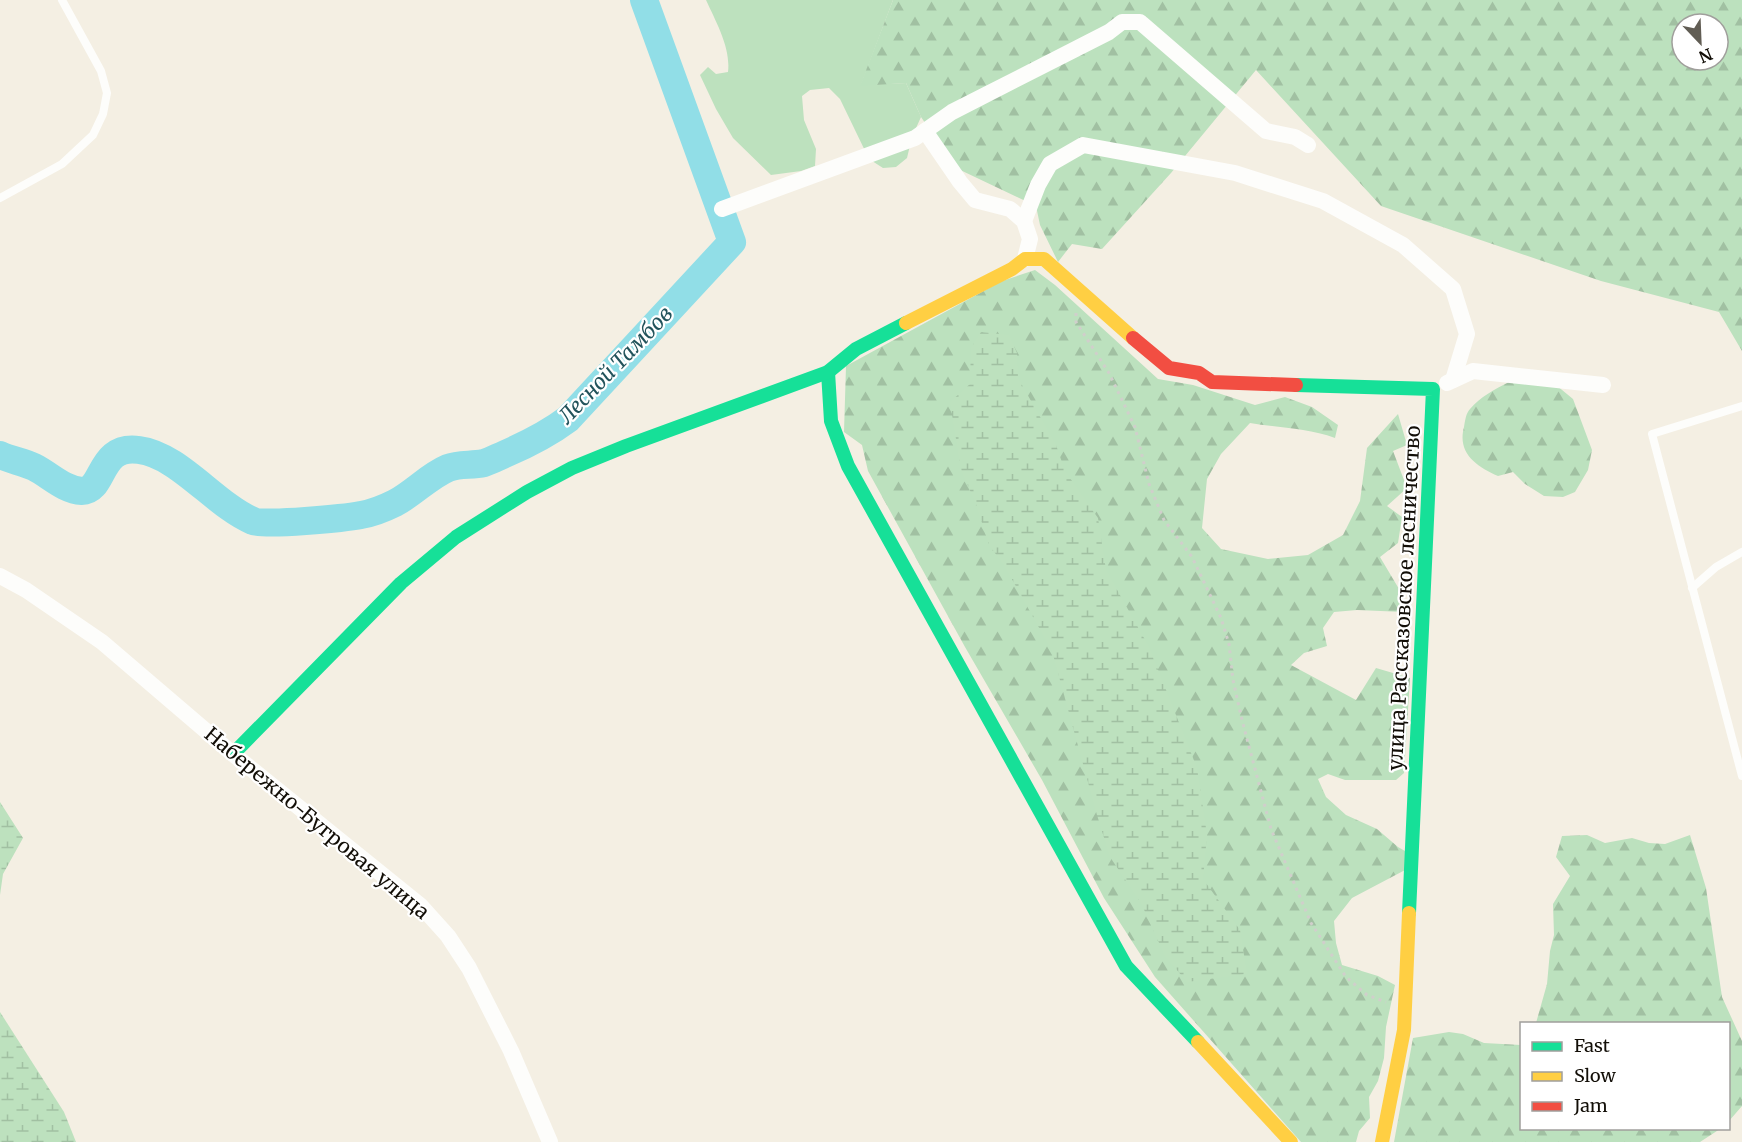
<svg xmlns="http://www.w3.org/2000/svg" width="1742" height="1142" viewBox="0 0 1742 1142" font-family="Merriweather,serif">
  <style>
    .grass { fill: #bde1be }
    .forest { fill: url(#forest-firs); fill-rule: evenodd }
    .wetland { fill: url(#wetland-marsh) }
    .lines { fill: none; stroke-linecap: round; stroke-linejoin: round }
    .river { stroke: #91dee7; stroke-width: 28 }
    .path { stroke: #d0cfcb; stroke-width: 3; stroke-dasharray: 3 4.5; stroke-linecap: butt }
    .lane { stroke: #fdfdfb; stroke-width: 8 }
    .street { stroke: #fdfdfb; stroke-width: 16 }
    .fast { stroke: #16e098; stroke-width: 14 }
    .slow { stroke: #ffcf43; stroke-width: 14 }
    .jam { stroke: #f24e42; stroke-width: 14 }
    .labels { text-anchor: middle; stroke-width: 4.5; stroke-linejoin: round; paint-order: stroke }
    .street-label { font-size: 20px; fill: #120e07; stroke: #fff }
    .water-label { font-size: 21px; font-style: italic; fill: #22535b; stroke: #fff }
  </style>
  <defs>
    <pattern id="forest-firs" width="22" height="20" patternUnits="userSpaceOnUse" patternTransform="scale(1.5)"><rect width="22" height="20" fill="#bce1be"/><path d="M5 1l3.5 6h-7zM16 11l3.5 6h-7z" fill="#a1c0a2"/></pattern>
    <pattern id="wetland-marsh" width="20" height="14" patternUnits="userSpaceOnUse" patternTransform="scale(1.5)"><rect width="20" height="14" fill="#bde1be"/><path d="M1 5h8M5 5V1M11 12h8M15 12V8" fill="none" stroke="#a1c0a2"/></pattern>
  </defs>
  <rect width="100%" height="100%" fill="#f4efe3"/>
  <!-- grass -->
  <path class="grass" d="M706,0H893L861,85L906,83L921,117L912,137L907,158L896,167L883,168L869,159L840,99L829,88L810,90L802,96L804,120L816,149L815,166L801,171L771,175L733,138L716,109L700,75L708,67L716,74L728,72C731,48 716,22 706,0Z"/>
  <!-- forest -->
  <g class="forest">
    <path d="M893,0H1742V351L1719,312L1601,281L1381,206L1256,70L1171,173L1102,249L1072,244L1058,262L1040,225L1036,206L956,168L921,117L906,83L860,86ZM1682,24H1718V60H1682Z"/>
    <path d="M1035,270L1055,285L1158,379L1193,385L1255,405L1285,397L1312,407L1338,425L1335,438C1308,428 1279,428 1250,423L1221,454L1207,479L1202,528L1221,549L1268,559L1308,555L1343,535L1360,501L1367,448L1398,414L1407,445L1393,451L1407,488L1387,506L1402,517L1398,543L1380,557L1402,594L1404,612L1357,610L1334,612L1323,628L1327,646L1304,653L1291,665L1356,700L1376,668L1410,678L1404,773L1396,780H1345L1328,774L1318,779L1326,797L1346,815L1377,829L1398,847L1405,851L1407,869L1352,898L1334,921L1336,943L1342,965L1378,976L1395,985L1386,1027L1384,1058L1378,1081L1369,1097L1370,1118L1359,1131L1356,1142H1301L1155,977L1104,898L1042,780L965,647L868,471L862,445L844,432L846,366L1002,281Z"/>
    <path d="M1509,382L1556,385L1573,399L1592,450L1588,470L1575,492L1563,497L1544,496L1525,484L1513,472L1498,476C1476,466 1457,453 1464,427C1465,421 1466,413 1470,409C1480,397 1495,389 1509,382Z"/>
    <polygon points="1587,835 1605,843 1632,838 1649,843 1665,844 1690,835 1706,888 1722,997 1742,1041 1742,1106 1729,1121 1728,1024 1536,1023 1547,984 1550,951 1554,935 1553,904 1570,876 1556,857 1562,836"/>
    <polygon points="1449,1032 1463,1034 1484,1043 1521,1045 1522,1128 1720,1129 1700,1142 1394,1142 1413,1038"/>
  </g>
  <!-- wetland -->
  <g class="wetland">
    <polygon points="981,332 1009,335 1017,353 1018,378 1056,445 1065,471 1098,518 1106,570 1149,647 1197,768 1207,835 1203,879 1240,930 1247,974 1187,982 1165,956 1141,903 1110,857 1097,815 1052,651 1004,565 989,545 976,504 961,470 950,402 970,384 971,348"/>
    <polygon points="0,802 23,838 3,874 0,895"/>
    <polygon points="0,1012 64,1112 76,1142 0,1142"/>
  </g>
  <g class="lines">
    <!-- river -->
    <path class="river" d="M0,455C11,460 23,462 34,467C50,475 64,490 82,491C105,491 98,444 139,450C179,455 215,505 253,521C264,526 346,518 361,515C373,513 385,508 395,503C414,493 429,476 448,468C460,463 471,466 484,463C491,461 498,457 505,454C528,444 548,434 568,419L732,242L644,0"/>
    <!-- path -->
    <polyline class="path" points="1076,313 1076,322 1109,373 1135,427 1149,484 1164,520 1192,557 1221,618 1229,644 1233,680 1242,720 1271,829 1311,923 1346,977 1367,995 1386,1002"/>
    <!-- lane -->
    <g class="lane">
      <polyline points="0,198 62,164 93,135 103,114 107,93 101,71 62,0"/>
      <polyline points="1742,406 1652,434 1742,776"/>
      <polyline points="1692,588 1716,567 1742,552"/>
    </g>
    <!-- street -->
    <g class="street">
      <polyline points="925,131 960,182 975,200 1010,209 1024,221 1030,239 1025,259"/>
      <polyline points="722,209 915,138 952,112 1109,32 1122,22 1140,22 1266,131 1295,137 1308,145"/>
      <polyline points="1024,221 1038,185 1050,164 1083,145 1235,173 1323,201 1403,245 1453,289 1467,334 1453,380"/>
      <polyline points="1447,383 1473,371 1603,385"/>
      <polyline points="0,576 26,590 102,642 233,754 421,906 448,936 469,968 511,1051 550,1142"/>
    </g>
    <!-- fast -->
    <g class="fast">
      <polyline points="828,372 831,421 848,466 1126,966 1198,1042"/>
      <polyline points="1296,385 1433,389 1409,913"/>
      <polyline points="233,754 401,583 456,537 527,492 572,468 626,446 828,372 856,349 906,323"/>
    </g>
    <!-- slow -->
    <g class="slow">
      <polyline points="906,323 1012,269 1025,259 1044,259 1133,338"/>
      <polyline points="1198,1042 1291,1142"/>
      <polyline points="1382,1142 1404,1030 1409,913"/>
    </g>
    <!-- jam -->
    <polyline class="jam" points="1133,338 1169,368 1199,373 1212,382 1296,385"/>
  </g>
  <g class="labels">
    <!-- street labels -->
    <g class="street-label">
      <text transform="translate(1404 598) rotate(-87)" y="7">улица Рассказовское лесничество</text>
      <text transform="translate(317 823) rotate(40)" y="7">Набережно-Бугровая улица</text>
    </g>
    <!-- water labels -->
    <g class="water-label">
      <text transform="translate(616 365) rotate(-46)" y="7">Лесной Тамбов</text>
    </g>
  </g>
  <!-- legend -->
  <rect x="1520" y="1022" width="210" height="108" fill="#ffffff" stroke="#a09f9c" stroke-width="1.5"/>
  <rect x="1532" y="1042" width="30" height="9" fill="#16e098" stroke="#a09f9c" stroke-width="1.5"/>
  <text x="1574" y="1052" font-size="18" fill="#120e07">Fast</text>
  <rect x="1532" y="1072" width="30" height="9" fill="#ffcf43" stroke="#a09f9c" stroke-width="1.5"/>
  <text x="1574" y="1082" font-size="18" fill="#120e07">Slow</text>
  <rect x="1532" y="1102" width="30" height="9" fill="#f24e42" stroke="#a09f9c" stroke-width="1.5"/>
  <text x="1574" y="1112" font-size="18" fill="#120e07">Jam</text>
  <!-- north arrow -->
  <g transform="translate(1700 42) rotate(157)"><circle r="28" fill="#ffffff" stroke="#a09f9c" stroke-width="1.5"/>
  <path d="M0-4.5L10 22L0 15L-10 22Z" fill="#615d54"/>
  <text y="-9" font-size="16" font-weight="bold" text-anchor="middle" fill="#120e07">N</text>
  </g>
</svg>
